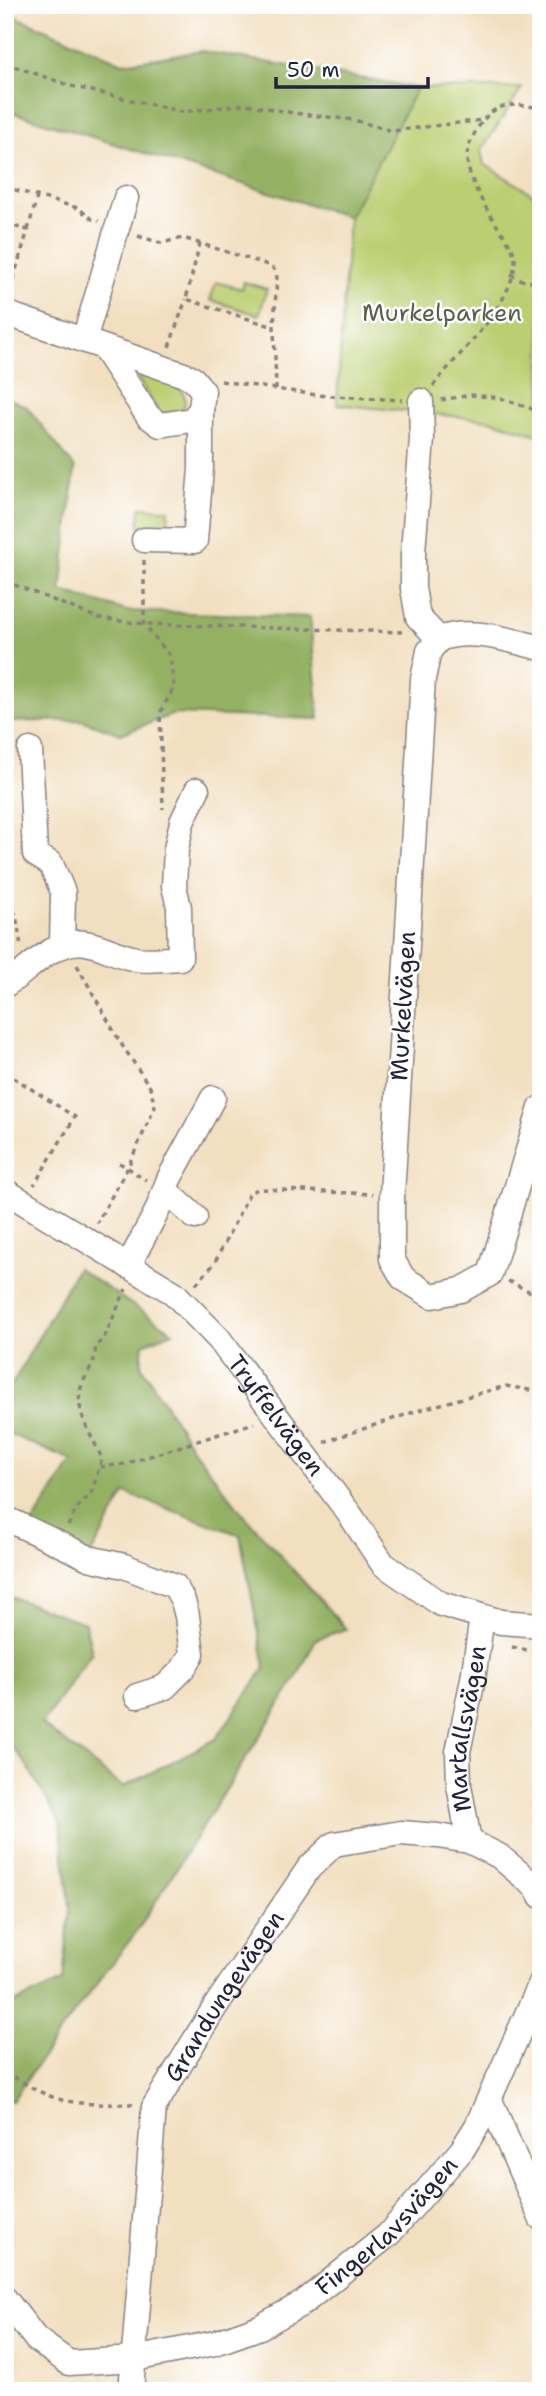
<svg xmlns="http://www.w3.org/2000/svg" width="546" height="2396" viewBox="0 0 546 2396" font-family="'Shantell Sans',sans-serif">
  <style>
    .green { fill: #bbce71; stroke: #6e7856; stroke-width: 2 }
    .forest { fill: #94b163; stroke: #5b6a4f; stroke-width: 2 }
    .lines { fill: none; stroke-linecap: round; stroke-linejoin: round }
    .minor-casing { stroke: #8a807e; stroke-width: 27 }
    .path { stroke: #8a807e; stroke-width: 3.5; stroke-dasharray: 5 5; stroke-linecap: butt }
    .minor { stroke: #fff; stroke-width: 24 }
    .labels { text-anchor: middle; stroke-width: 5; stroke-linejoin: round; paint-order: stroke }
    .park-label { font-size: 24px; fill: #585e4e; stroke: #fff }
    .street-label { font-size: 24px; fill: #22223b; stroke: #fff }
  </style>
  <rect width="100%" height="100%" fill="#fff"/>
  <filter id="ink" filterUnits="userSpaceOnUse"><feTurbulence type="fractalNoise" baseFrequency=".0143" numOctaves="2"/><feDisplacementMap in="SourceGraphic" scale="14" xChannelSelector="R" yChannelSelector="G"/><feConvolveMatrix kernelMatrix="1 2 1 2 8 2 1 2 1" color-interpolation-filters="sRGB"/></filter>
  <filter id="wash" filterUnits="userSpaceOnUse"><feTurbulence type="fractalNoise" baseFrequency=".00686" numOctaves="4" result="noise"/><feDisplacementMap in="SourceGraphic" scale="28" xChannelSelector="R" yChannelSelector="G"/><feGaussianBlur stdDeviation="1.57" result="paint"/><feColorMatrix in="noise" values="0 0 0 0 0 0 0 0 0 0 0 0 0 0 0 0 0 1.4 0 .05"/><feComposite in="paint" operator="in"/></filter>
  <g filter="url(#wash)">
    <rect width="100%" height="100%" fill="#f2dfc0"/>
    <!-- green -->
    <g class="green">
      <polygon points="417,88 522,88 481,151 484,164 541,199 541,436 490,420 337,404 349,217"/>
      <polygon points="216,282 242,289 244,282 267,289 259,315 210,300"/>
      <path d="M132,370C151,376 195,381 183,410L161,415Z"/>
      <polygon points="140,507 169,510 167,530 139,528"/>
    </g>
    <!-- forest -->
    <g class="forest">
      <polygon points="5,12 123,63 202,51 417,88 349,217 5,110"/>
      <polygon points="5,397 26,406 75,468 61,591 127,611 310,617 319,719 174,714 121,734 81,720 5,722"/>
      <polygon points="77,1268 173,1332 143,1344 141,1365 192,1448 244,1515 346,1629 316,1639 297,1677 137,1931 60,2032 12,2101 5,2099 5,2007 63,1981 70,1907 60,1822 26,1764 5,1738 5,1595 85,1623 92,1652 42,1724 123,1787 216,1739 265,1667 240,1535 125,1493 89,1558 29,1529 72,1461 5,1432 5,1408 10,1398 5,1395 5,1382 12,1385"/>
    </g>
  </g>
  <g filter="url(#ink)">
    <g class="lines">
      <!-- minor casing -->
      <g class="minor-casing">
        <g id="minor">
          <polyline points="5,313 184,375 193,379 203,391 201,409 192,420 160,425 148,416 103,347"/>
          <polyline points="84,340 126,198"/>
          <polyline points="421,401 422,439 413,551 413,588 418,617 439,639"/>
          <polyline points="144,540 195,541 201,468 201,409"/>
          <polyline points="439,639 429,651 423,679 392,1195 392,1259 403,1278 432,1296 461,1290 490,1274 541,1108"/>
          <path d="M439,639C470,627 509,640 541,648"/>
          <polyline points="30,750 35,854 51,864 63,892 62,946"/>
          <path d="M5,985C22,975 36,959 53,950C87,931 104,953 136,959C150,961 166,959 180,958L179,907L174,886L176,849L182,822L197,790"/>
          <polyline points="165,1190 195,1217"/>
          <path id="s1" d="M5,1191L174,1293L219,1339L351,1516L383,1564L441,1604L501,1622L541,1625"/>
          <polyline points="128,1266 157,1211 169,1179 213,1098"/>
          <polyline points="5,1518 89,1558 124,1566 175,1586 183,1601 187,1616 192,1654 183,1669 165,1687 137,1696"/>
          <path id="s2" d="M469,1841L459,1785L458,1752L473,1679L482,1617"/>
          <polyline points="490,2100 541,2218"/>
          <path id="s3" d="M5,2299L36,2339L69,2363L134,2359L215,2343L260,2327L303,2303L388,2235L462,2150L477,2126L541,1983"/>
          <path id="s4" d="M131,2391L154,2107L215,2007L309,1868L334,1844L401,1833L438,1836L469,1841L499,1856L537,1888L541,1896"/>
        </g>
      </g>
      <!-- path -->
      <g class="path">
        <polyline points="5,63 71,86 183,112 246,104 293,113 354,120 392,131 483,120"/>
        <polyline points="5,187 78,208 92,219 99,221"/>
        <polyline points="5,224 28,230 9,293"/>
        <polyline points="28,230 37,197"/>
        <polyline points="138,236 161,243 183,238 265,264 273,268 277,274 274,327 276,389"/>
        <polyline points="200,243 186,299 274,327"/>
        <path d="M511,274C521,281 531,285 541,278"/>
        <polyline points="169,347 186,299"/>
        <polyline points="221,381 317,395 402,400"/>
        <path d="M433,386C459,352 512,307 515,262C516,250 503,234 496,224C485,207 466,176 467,155C468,146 474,133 479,126C496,100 515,104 541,108"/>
        <polyline points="441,400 471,395 500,398 541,412"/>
        <polyline points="144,560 144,624 170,656 174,687 160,713 163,809"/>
        <polyline points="5,581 98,618 144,624 402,632"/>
        <polyline points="5,905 12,908 16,915 21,946"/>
        <polyline points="77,965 120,1042 150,1087 155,1107 128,1167 97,1223"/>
        <polyline points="5,1072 75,1117 34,1185"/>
        <path d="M119,1163C129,1167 136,1175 146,1180"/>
        <polyline points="508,1281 541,1297"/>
        <polyline points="196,1284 214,1264 250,1192 259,1189 373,1194"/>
        <polyline points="324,1442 423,1409 506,1386 541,1392"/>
        <polyline points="100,1467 125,1464 254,1423"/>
        <path d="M68,1526L77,1508L91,1494L102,1459C94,1439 76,1414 80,1392C83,1375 98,1364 95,1346L103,1340L126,1289"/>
        <polyline points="512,1647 541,1653"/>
        <path d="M5,2072C20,2080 34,2090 50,2096C76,2106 105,2104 133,2104"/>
      </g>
      <!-- minor -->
      <use href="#minor" class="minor"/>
    </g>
  </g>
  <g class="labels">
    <!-- park labels -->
    <g class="park-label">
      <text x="442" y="321">Murkelparken</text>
    </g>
    <!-- street labels -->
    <g class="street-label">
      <text transform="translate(403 1006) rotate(-87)" y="8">Murkelvägen</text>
      <text dy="8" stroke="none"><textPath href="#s1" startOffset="357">Tryffelvägen</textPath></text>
      <text dy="8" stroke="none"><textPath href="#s2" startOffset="114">Martallsvägen</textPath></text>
      <text dy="8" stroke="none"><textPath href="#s4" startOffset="416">Grandungevägen</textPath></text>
      <text dy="8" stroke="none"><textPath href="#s3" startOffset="450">Fingerlavsvägen</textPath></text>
    </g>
  </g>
  <!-- margin -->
  <rect width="546" height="2396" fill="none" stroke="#fff" stroke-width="28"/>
  <!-- scale -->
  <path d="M276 77v10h152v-10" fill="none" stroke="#22223b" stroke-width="3.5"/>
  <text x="287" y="77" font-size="21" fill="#22223b" stroke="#ffffff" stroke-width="5" paint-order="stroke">50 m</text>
</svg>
